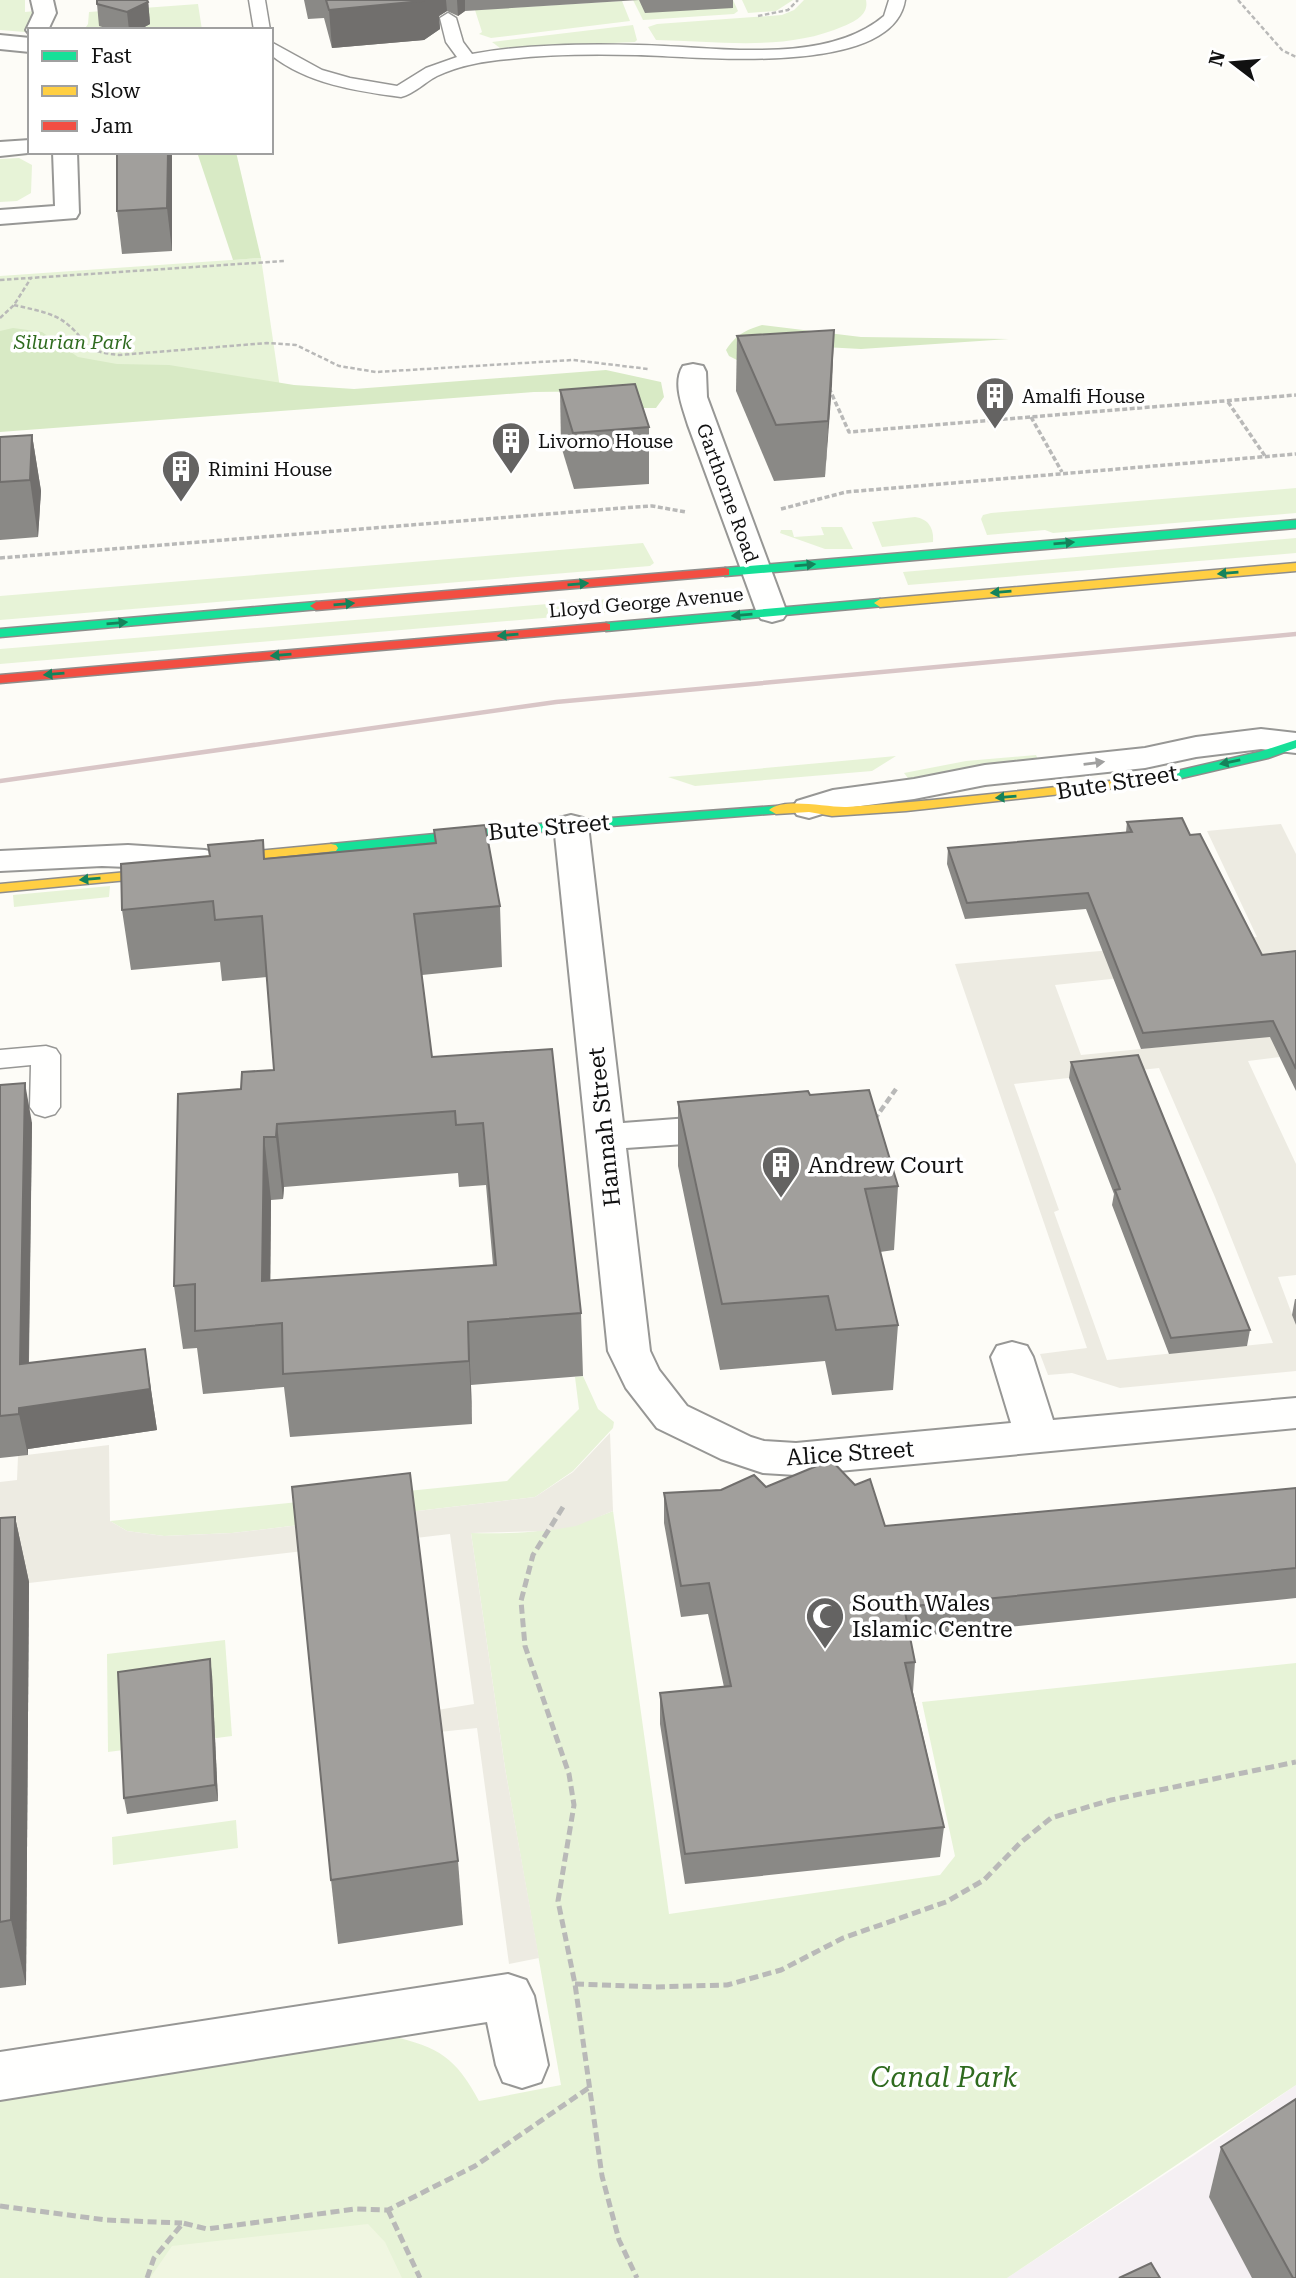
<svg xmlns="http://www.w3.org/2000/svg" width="1296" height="2278" viewBox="0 0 1296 2278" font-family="'Roboto Serif',serif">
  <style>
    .industrial { fill: #f5f0f3 }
    .green { fill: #e7f3d7 }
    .forest { fill: #d8eac5 }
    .pitch { fill: #f0f6e1 }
    .plaza { fill: #edebe2; fill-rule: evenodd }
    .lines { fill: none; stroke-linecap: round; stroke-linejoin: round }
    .lane-casing { stroke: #979795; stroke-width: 3 }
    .street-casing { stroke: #979795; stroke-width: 4 }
    .fast-casing { stroke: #8e8d8b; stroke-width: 3 }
    .slow-casing { stroke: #8e8d8b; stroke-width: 3 }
    .jam-casing { stroke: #8e8d8b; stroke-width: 3 }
    .path-far3 { stroke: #b9b9b8; stroke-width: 2.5; stroke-dasharray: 4.5 2.5; stroke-linecap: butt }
    .path-far2 { stroke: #b9b9b8; stroke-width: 3.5; stroke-dasharray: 5 2.5; stroke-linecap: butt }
    .path-far1 { stroke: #b9b9b8; stroke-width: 4.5; stroke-dasharray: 7 3.5; stroke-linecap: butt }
    .path { stroke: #b9b9b8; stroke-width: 5; stroke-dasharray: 9 4.5; stroke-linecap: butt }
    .lane { fill: #fffffe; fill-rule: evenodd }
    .street { fill: #fffffe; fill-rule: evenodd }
    .fast { fill: #16e098; fill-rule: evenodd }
    .slow { fill: #ffcf43; fill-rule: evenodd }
    .jam { fill: #f24e42; fill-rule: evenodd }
    .rail { stroke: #d9c6c7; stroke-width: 4.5 }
    .wall { fill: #8a8986; fill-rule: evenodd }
    .shaded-wall { fill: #716f6d }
    .building { fill: #a19f9c; stroke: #716f6d; stroke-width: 2; fill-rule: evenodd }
    .oneway { fill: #14835b }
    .oneway2 { fill: #a0a09f }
    .labels { text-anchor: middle; stroke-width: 7; stroke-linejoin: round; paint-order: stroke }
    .far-park-label { font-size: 19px; font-style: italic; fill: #2f6b1f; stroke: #fff }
    .far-poi-label { font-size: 19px; fill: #111; stroke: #fff; text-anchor: start }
    .far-street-label { font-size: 19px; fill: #111; stroke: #fff }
    .street-label { font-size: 23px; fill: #111; stroke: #fff }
    .poi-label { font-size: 23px; fill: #111; stroke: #fff; text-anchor: start }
    .near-park-label { font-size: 28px; font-style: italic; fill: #2f6b1f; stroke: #fff }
  </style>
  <rect width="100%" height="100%" fill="#fdfcf7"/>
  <!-- industrial -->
  <polygon class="industrial" points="1296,2085 1296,2278 1007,2278 1196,2154"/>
  <!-- green -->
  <g class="green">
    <polygon points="0,0 25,0 25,12 35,11 31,26 25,32 0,30"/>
    <polygon points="633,0 733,0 738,11 734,14 643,20"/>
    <polygon points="742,0 793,0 776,11 748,13"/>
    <path d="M804,0H866C869,14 856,21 844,26C785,52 719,41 656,40L648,27L657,24L782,15L794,10Z"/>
    <polygon points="622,1 630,21 491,38 479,34 482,32 475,10"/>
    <polygon points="198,4 202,30 140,30 121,25 111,30 84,30 88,24 89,12"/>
    <polygon points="633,25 637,40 635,42 500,48 492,42"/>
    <polygon points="19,158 32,165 31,193 17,201 0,202 0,159"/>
    <polygon points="261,258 281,395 0,419 0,276"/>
    <polygon points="1296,488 1296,513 1053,533 1045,530 987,535 981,519 983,515 991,513"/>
    <path d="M915,517C929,519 934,529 933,542L882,547L872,522Z"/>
    <polygon points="821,527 842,527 853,549 825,549 780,533 781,530 792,530 794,537 824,535"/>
    <polygon points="1296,538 1296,553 908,585 903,572"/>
    <polygon points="643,543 654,563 650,566 0,620 0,596"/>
    <polygon points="622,598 626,611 0,664 0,649"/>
    <polygon points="1036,755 1039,762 911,782 904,773 966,761"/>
    <polygon points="896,756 872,771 695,786 668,777"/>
    <polygon points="110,886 109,897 14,907 13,895"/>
    <polygon points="583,1376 598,1409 614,1422 613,1428 573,1471 535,1497 232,1533 164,1536 127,1531 110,1521 507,1481 579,1409 575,1377"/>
    <path d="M613,1511L669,1914L940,1875L955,1856L922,1702L1296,1663V2085L1007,2278H0V2099L391,2036C439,2047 456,2058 479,2101L561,2085L505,1768L471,1533C528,1534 560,1532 613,1511Z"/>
    <polygon points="225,1640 232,1736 108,1752 107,1654"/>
    <polygon points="236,1820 238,1848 113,1865 112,1837"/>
  </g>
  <!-- forest -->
  <g class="forest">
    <polygon points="197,152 236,152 261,258 233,260"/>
    <path d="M762,325L861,337L1009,339L861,349L805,346L737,360L729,356L726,350C736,335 745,330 762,325Z"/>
    <polygon points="13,328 42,332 78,357 117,364 169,365 294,385 354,389 606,370 661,382 664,397 656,408 639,408 616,391 534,392 0,432 0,331"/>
  </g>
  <!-- pitch -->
  <polygon class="pitch" points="368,2224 385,2242 402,2278 150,2278 172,2246"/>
  <!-- plaza -->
  <g class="plaza">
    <path d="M1281,824L1296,854V956L1288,1056L1248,1061L1296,1164V1275L1278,1277L1296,1325V1371L1120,1388L1072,1373L1048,1375L1040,1354L1087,1348L955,964L1257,937L1207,831ZM1167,973L1220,1041L1081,1055L1055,985ZM1159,1068L1215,1197L1273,1343L1107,1360L1054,1212L1059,1210L1014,1084Z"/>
    <polygon points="610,1433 613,1511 576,1526 546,1531 471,1533 505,1768 539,1958 509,1964 477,1728 439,1732 437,1710 474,1704 450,1534 29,1583 0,1559 0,1482 17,1480 18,1456 109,1445 110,1521 127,1531 164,1536 232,1533 535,1497 573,1472"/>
  </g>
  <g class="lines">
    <!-- lane casing -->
    <g class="lane-casing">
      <g id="lane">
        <polygon points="249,0 265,0 270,30 254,30"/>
        <path d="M889,0H905C893,79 694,56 637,55C594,54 551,54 509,59C485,61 460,65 437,76C425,82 414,94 401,97C356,91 308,84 271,55V42L322,70L350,78L397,86L426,68L457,57L446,42L440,18L448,13L456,18L463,42L472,54C527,44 583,44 638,45C711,46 824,67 884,16Z"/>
        <polygon points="46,1046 56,1049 60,1055 60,1107 55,1114 45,1117 35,1114 30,1107 31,1065 0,1068 0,1050"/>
      </g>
    </g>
    <!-- street casing -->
    <g class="street-casing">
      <g id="street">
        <polygon points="31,0 53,0 56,13 48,30 30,30 30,35 26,30 34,13"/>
        <polygon points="0,35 30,38 30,52 0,49"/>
        <polygon points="30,140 30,152 37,152 0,156 0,142"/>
        <polygon points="53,152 77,152 79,213 76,218 0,224 0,210 55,206"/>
        <path d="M693,364L703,366L706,372L707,397L787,613L783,619L772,622L761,619L757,613L688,425C683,408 672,383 683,366Z"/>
        <polygon points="1261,729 1296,733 1296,753 1261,749 1196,757 1145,768 985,785 914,799 838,809 809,818 797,815 792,808 797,801 833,790 914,779 985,765 1145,748 1196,737"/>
        <polygon points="571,815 583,818 588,825 623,1123 729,1115 743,1119 748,1128 743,1137 729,1141 626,1148 650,1351 659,1370 687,1406 751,1437 764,1441 796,1443 1011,1423 991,1357 997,1346 1012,1342 1027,1346 1033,1357 1053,1420 1296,1398 1296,1428 796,1475 763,1473 721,1459 657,1428 626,1388 608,1351 554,825 559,818"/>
        <polygon points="128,845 205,850 217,853 222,860 217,867 205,870 102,866 0,871 0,851"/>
        <polygon points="508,1974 526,1980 534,1996 548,2065 541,2082 522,2088 503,2082 496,2065 487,2022 0,2100 0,2052"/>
      </g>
    </g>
    <!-- fast casing -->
    <g class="fast-casing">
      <g id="fast">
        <polygon points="1296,520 1296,528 725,576 719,572 725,568"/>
        <polygon points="880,599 886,603 884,606 606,631 600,627 606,623"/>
        <polygon points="316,602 320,603 320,609 0,637 0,629"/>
        <polygon points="1296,740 1296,748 1268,758 1156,784 1149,780 1151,777 1259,752"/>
        <polygon points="776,806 781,807 783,810 781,813 571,829 331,852 324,848 331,844 571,821"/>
      </g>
    </g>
    <!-- slow casing -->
    <g class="slow-casing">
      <g id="slow">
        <polygon points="1296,563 1296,571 880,607 874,603 880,599"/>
        <path d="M1156,776L1161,777L1163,780L1161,783L906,811L832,816L809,812L776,814L769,810C784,797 828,808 847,807C950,800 1053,787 1156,776Z"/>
        <polygon points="331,844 336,845 338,848 336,851 206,864 160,877 0,892 0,884 159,869 205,856"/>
      </g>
    </g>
    <!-- jam casing -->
    <g class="jam-casing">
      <g id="jam">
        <polygon points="725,568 729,569 729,575 316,610 310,606 316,602"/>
        <polygon points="606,623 610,624 610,630 0,683 0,675"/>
      </g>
    </g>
    <!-- path-far3 -->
    <g class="path-far3">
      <polyline points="1238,0 1282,50 1296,57"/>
      <polyline points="758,16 788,10 798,0"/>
      <polyline points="0,280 284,261"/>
      <path d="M14,305C30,309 52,312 66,323C92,344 77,350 119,355L267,343L296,345L339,366L376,372L573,360L648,369"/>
      <polyline points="0,318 14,305 31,278"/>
    </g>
    <!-- path-far2 -->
    <g class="path-far2">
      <polyline points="829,388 849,432 1296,395"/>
      <polyline points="1228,402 1265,456"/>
      <polyline points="1031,417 1062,472"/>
      <polyline points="781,509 846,492 1296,454"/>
      <polyline points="0,558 635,507 652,506 686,512"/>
    </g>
    <!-- path-far1 -->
    <polyline class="path-far1" points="874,1120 896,1089"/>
    <!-- path -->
    <g class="path">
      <polyline points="563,1507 533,1555 521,1601 525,1646 569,1774 574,1805 558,1901 575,1984 602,2176 619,2240 637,2278"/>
      <polyline points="575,1984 655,1987 727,1985 781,1970 843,1938 946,1902 984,1880 1020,1843 1051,1818 1111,1800 1296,1762"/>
      <polyline points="0,2206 106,2220 182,2223"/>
      <polyline points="388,2210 420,2278"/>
      <polyline points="147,2278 154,2258 183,2223 207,2229 355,2209 388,2210 475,2166 590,2087"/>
    </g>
    <!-- lane -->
    <use href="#lane" class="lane"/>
    <!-- street -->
    <use href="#street" class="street"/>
    <!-- fast -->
    <use href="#fast" class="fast"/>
    <!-- slow -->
    <use href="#slow" class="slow"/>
    <!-- jam -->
    <use href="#jam" class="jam"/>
    <!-- rail -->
    <polyline class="rail" points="0,781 556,702 1296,634"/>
  </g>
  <!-- wall -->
  <g class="wall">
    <polygon points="148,0 150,24 139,30 112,30 99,26 97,4"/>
    <polygon points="304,0 733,0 733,8 645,13 639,0 465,11 458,16 447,11 439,16 440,29 424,40 332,48 324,18 308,19"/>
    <polygon points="172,152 172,251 122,254 117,211"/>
    <polygon points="834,330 825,477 774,481 736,391 737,336"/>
    <polygon points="560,390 649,427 649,484 574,489 561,446"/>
    <polygon points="32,435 41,491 38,537 0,540 0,437"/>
    <polygon points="1127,822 1190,835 1262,955 1296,951 1296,1091 1270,1037 1141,1049 1086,909 965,919 947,864 948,848 1126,832"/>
    <path d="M434,830L500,906L502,967L422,975L432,1057L552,1049L581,1313L583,1376L471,1385L472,1424L290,1437L284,1387L203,1394L197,1348L183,1349L174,1286L241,1089L274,1070L267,977L222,981L220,962L131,970L122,910L210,856L265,859L435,843ZM458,1173L459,1187L486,1185L493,1265L270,1280L271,1200L283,1199L284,1187Z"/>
    <polygon points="1071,1062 1250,1330 1247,1346 1169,1354 1112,1205 1114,1194 1069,1078"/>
    <polygon points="0,1085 32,1123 29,1363 151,1390 157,1430 28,1449 28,1455 0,1458"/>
    <polygon points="810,1095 898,1186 894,1250 880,1252 898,1325 893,1390 832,1395 825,1361 720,1370 678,1166 678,1102"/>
    <polygon points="1295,1299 1296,1299 1296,1325 1292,1315"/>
    <polygon points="766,1487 885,1526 1296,1488 1296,1598 910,1637 915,1662 913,1692 944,1827 940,1857 685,1884 660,1724 660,1693 724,1687 708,1614 681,1617 664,1523 664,1493"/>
    <polygon points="15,1517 29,1582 26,1985 0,1988 0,1518"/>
    <polygon points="212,1675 218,1801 127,1814 124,1798"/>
    <polygon points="458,1861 463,1925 338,1944 331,1880"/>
    <polygon points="1221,2147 1296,2278 1252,2278 1209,2197"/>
  </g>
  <!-- shaded-wall -->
  <g class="shaded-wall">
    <polygon points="148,0 150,24 139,30 129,30 127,12"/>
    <polygon points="424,0 446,0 447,11 439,16 440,29 424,40 332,48 329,10"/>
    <polygon points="457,0 465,0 465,11 458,16"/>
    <polygon points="168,152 172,152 172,251 167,208"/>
    <polygon points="834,330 832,385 825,477 828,421"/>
    <polygon points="32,435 41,491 38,537 30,480"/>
    <polygon points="25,1083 32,1123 28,1405 20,1364"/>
    <polygon points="277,1124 284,1187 283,1199 276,1137"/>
    <polygon points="264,1137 271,1200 270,1324 262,1281"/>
    <polygon points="468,1322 471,1385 472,1424 469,1361"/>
    <polygon points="145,1349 157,1430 28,1449 28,1455 19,1414 19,1408"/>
    <polygon points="15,1517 29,1582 26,1985 11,1920"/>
    <polygon points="210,1659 212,1675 218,1801 215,1785"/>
  </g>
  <!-- building -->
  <g class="building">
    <polygon points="97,0 147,0 148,2 127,12 97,4"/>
    <polygon points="326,0 424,0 422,1 329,10"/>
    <polygon points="117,152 168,152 167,208 117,211"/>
    <polygon points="834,330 828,421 776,425 737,336"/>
    <polygon points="635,384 649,427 573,433 560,390"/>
    <polygon points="32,435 30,480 0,482 0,437"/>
    <polygon points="1182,818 1190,835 1200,834 1262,955 1296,951 1296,1069 1273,1021 1143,1033 1088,893 967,903 948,848 1132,832 1127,822"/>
    <path d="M485,825L500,906L414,914L432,1057L552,1049L581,1313L468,1322L469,1361L283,1374L282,1323L195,1331V1284L174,1286L178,1094L241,1089L242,1072L274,1070L262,916L215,920L213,901L122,910L121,864L210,856L208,845L263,840L264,859L436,843L434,830ZM455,1111L456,1125L483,1123L496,1265L262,1281L264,1137H276L277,1124Z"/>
    <polygon points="1138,1055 1250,1330 1171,1338 1115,1190 1120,1189 1071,1062"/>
    <polygon points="25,1083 20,1364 145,1349 150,1389 19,1408 19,1414 0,1416 0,1085"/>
    <polygon points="869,1090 898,1186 865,1189 898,1325 836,1330 828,1296 722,1304 678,1102 808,1091 810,1095"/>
    <polygon points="831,1460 855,1485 870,1479 885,1526 1296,1488 1296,1568 904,1607 915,1662 905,1663 944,1827 685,1854 660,1693 731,1686 709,1583 681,1586 664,1493 721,1490 754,1475 766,1487"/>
    <polygon points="410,1473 458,1861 331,1880 292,1487"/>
    <polygon points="15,1517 11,1920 0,1922 0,1518"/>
    <polygon points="210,1659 215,1785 124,1798 118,1672"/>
    <polygon points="1296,2099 1296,2278 1293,2278 1221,2147"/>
    <polygon points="1151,2263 1160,2278 1119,2278"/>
  </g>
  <!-- one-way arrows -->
  <defs><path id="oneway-solid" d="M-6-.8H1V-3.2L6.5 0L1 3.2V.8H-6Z" transform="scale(1.75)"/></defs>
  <g class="oneway">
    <use href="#oneway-solid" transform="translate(1064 543) rotate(-5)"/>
    <use href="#oneway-solid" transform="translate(805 565) rotate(-5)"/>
    <use href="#oneway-solid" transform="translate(1228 573) rotate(175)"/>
    <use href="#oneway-solid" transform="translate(578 584) rotate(-5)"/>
    <use href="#oneway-solid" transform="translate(1001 592) rotate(175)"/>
    <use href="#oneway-solid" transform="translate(344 604) rotate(-5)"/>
    <use href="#oneway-solid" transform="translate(742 615) rotate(175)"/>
    <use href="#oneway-solid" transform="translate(117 623) rotate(-5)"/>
    <use href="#oneway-solid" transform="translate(508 635) rotate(175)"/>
    <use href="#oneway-solid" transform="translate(281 655) rotate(175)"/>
    <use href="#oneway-solid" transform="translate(54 674) rotate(175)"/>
    <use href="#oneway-solid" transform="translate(1230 762) rotate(168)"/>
    <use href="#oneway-solid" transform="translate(1006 797) rotate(175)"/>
    <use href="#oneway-solid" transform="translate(90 879) rotate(175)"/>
  </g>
  <use class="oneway2" href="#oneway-solid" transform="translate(1094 763) rotate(-7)"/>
  <!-- icons -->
  <defs>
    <g id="building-pin" transform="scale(2.0125)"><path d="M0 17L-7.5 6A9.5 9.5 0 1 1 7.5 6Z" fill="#646362" stroke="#fff"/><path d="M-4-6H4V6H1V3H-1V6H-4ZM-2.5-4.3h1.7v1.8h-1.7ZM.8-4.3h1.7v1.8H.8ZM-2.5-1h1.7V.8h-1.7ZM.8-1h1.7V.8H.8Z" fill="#fff"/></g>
    <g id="mosque-pin" transform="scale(2.0125)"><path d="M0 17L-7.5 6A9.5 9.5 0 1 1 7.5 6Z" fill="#646362" stroke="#fff"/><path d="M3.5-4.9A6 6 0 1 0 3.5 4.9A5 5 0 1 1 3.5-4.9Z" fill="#fff"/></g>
  </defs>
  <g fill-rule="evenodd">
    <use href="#building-pin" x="995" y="396"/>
    <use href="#building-pin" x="511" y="441"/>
    <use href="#building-pin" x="181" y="469"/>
    <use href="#building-pin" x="781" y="1165"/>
    <use href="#mosque-pin" x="825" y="1616"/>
  </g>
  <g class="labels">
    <!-- far-park labels -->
    <g class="far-park-label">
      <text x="73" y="349">Silurian Park</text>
    </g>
    <!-- far-poi labels -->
    <g class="far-poi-label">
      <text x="1022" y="403">Amalfi House</text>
      <text x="538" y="448">Livorno House</text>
      <text x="208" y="476">Rimini House</text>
    </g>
    <!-- far-street labels -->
    <g class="far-street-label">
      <text transform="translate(728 493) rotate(70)" y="7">Garthorne Road</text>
      <text transform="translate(646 602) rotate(-5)" y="7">Lloyd George Avenue</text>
    </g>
    <!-- street labels -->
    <g class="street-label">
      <text transform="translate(1117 782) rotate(-9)" y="8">Bute Street</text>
      <text transform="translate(549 827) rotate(-5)" y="8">Bute Street</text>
      <text transform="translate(604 1127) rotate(-96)" y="8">Hannah Street</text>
      <text transform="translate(850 1453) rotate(-4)" y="8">Alice Street</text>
    </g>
    <!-- poi labels -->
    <g class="poi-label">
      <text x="808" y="1173">Andrew Court</text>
      <text x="852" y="1611">South Wales<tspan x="852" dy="26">Islamic Centre</tspan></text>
    </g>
    <!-- near-park labels -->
    <g class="near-park-label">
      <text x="944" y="2087">Canal Park</text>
    </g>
  </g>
  <!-- legend -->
  <rect x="28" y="28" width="245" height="126" fill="#ffffff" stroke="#a0a0a0" stroke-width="2"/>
  <rect x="42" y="51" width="35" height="10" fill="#16e098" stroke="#a0a0a0" stroke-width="2"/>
  <text x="91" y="63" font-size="21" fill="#111111">Fast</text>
  <rect x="42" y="86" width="35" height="10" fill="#ffcf43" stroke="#a0a0a0" stroke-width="2"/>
  <text x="91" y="98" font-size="21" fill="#111111">Slow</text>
  <rect x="42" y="121" width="35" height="10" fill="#f24e42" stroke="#a0a0a0" stroke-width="2"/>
  <text x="91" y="133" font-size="21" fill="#111111">Jam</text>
  <!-- north arrow -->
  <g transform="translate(1233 63) rotate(286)" stroke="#ffffff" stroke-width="5" paint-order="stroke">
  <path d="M0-5L12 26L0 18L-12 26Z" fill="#111111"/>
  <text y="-10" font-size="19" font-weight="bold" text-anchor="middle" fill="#111111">N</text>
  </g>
</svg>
